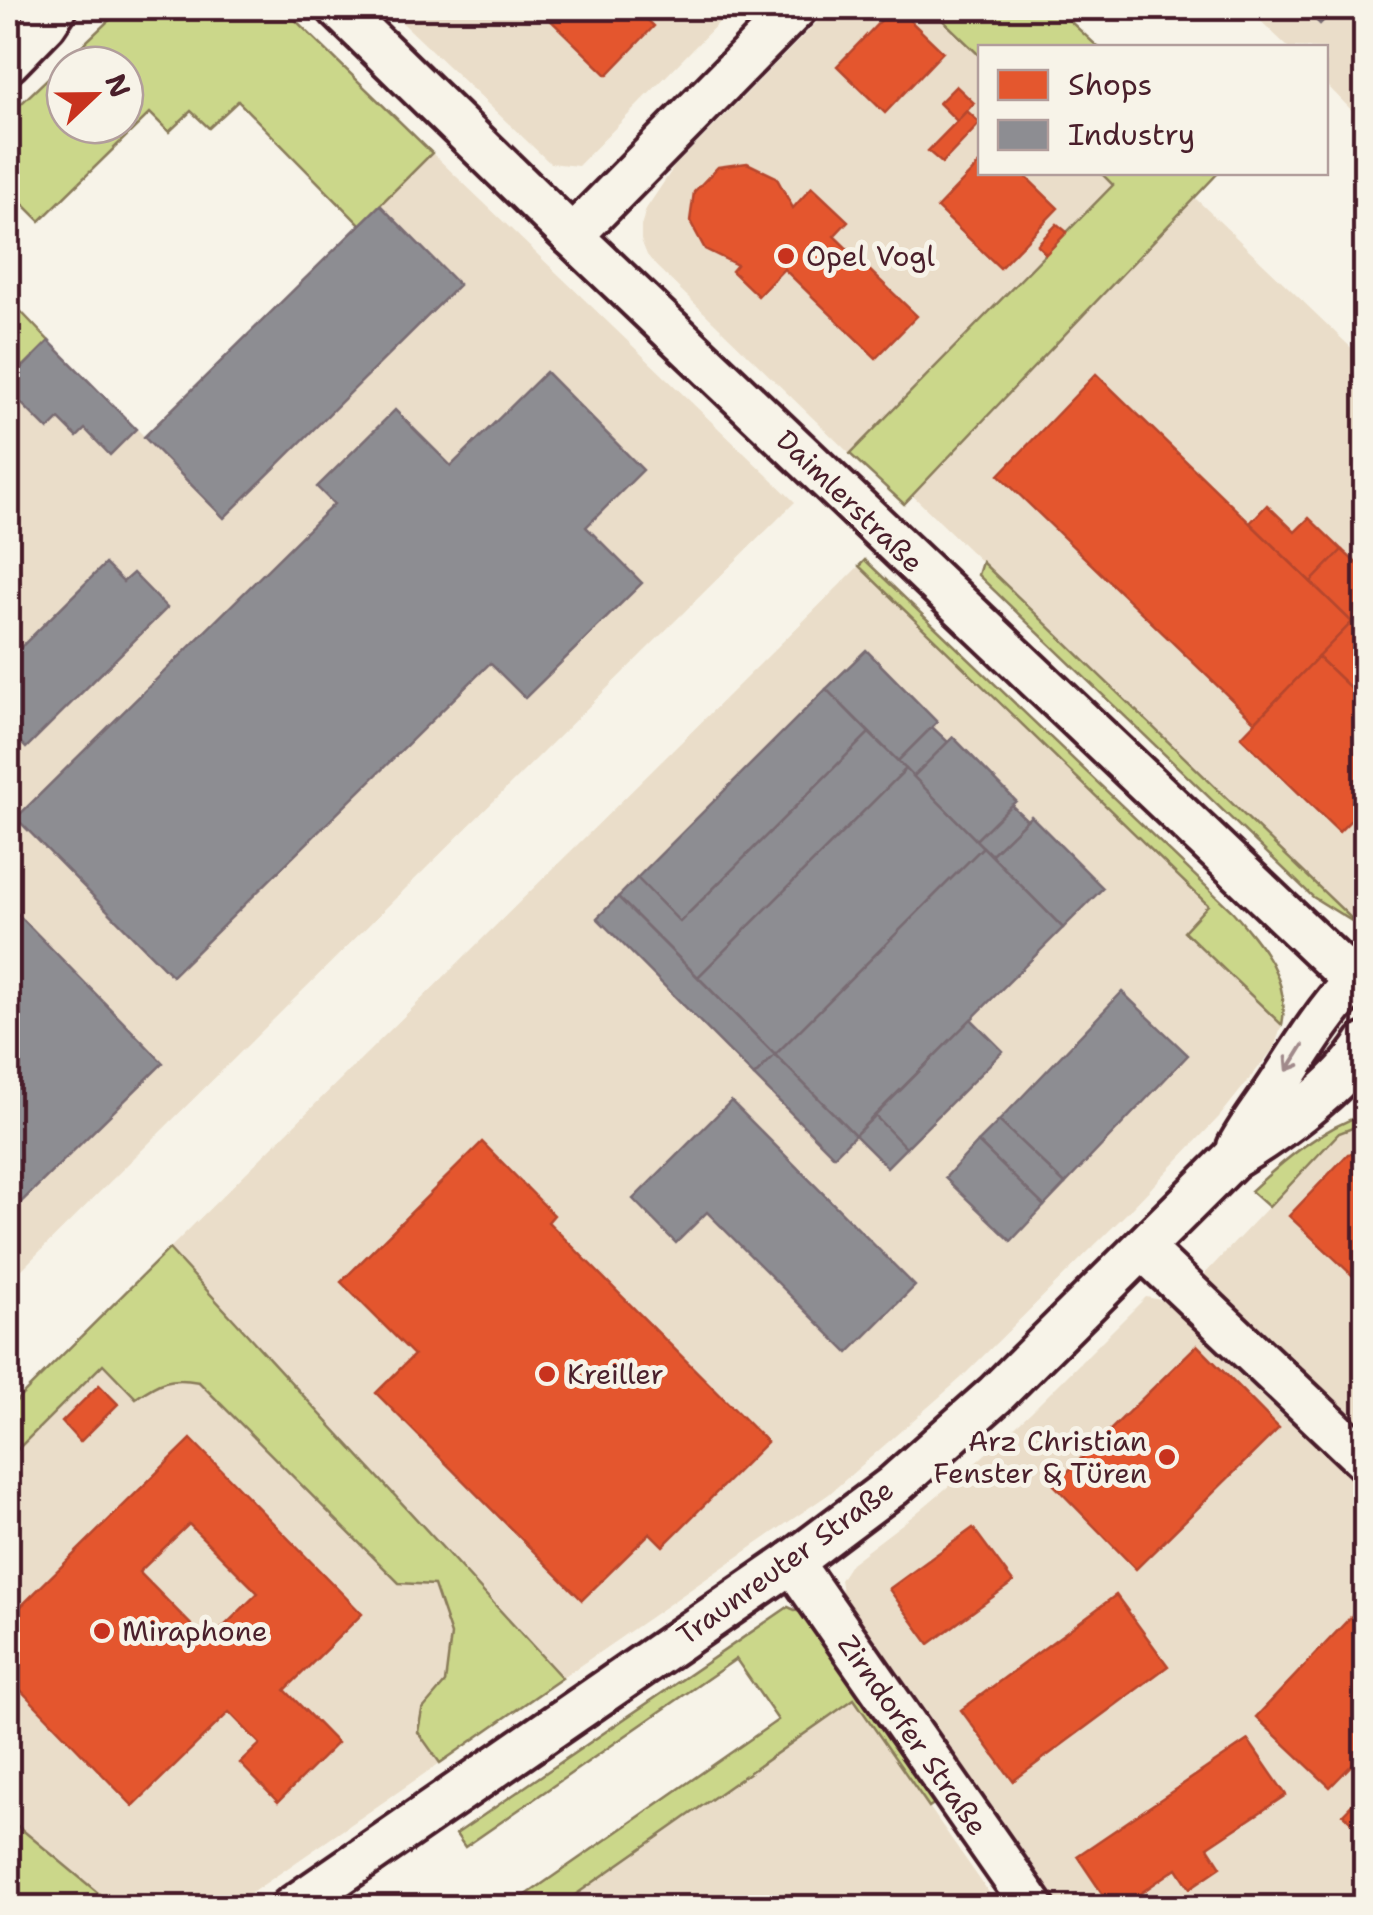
<svg xmlns="http://www.w3.org/2000/svg" width="1373" height="1915" viewBox="0 0 1373 1915" font-family="'Shantell Sans',sans-serif">
  <style>
    .built { fill: #eaddc9 }
    .green { fill: #cbd78a; stroke: #8a7b5a; stroke-width: 2.5; fill-rule: evenodd }
    .shops { fill: #e4572e; stroke: #b6462d; stroke-width: 2.5; fill-rule: evenodd }
    .industry { fill: #8d8d92; stroke: #796c73; stroke-width: 2.5 }
    .lines { fill: none; stroke-linecap: round; stroke-linejoin: round }
    .minor-casing { stroke: #4a1f2b; stroke-width: 48 }
    .minor { stroke: #f7f3e8; stroke-width: 40 }
    .oneway { stroke: #a0898a }
    .poi-dot { fill: #c8321e; stroke: #f7f3e8; stroke-width: 4 }
    .labels { text-anchor: middle; stroke-width: 10; stroke-linejoin: round; paint-order: stroke }
    .poi-label { font-size: 28px; fill: #4a1f2b; stroke: #f7f3e8; text-anchor: start }
    .street-label { font-size: 28px; fill: #4a1f2b; stroke: #f7f3e8 }
  </style>
  <rect width="100%" height="100%" fill="#f7f3e8"/>
  <filter id="ink" filterUnits="userSpaceOnUse"><feTurbulence type="fractalNoise" baseFrequency=".01" numOctaves="2"/><feDisplacementMap in="SourceGraphic" scale="20" xChannelSelector="R" yChannelSelector="G"/><feConvolveMatrix kernelMatrix="1 2 1 2 8 2 1 2 1" color-interpolation-filters="sRGB"/></filter>
  <g filter="url(#ink)">
    <!-- built -->
    <g class="built">
      <polygon points="387,8 733,8 578,166 550,163"/>
      <polygon points="831,8 930,8 980,56 981,172 1101,173 1114,184 850,454 656,266 647,255 641,240 641,226 646,209 674,167"/>
      <polygon points="1247,8 1365,8 1365,124 1326,84 1326,48 1288,47"/>
      <polygon points="432,153 795,502 8,1283 8,382 49,341 145,437"/>
      <polygon points="1194,197 1365,361 1365,920 1355,921 912,495"/>
      <polygon points="859,566 1208,906 1185,931 1282,1025 1274,1048 1220,1116 1130,1210 960,1379 829,1494 562,1678 169,1249"/>
      <polygon points="1365,1126 1365,1440 1198,1281 1339,1133 1355,1127"/>
      <polygon points="1146,1297 1181,1304 1365,1482 1365,1907 1054,1907 844,1604 840,1580 851,1563 914,1515 969,1469 1031,1412"/>
      <polygon points="103,1363 136,1398 158,1383 177,1379 199,1382 399,1583 434,1585 451,1635 445,1683 422,1710 419,1732 440,1763 231,1907 115,1907 8,1818 8,1459"/>
      <polygon points="854,1699 999,1907 558,1908"/>
    </g>
    <!-- green -->
    <g class="green">
      <path d="M130,8H283L432,153L360,225L238,101L209,128L191,111L169,132L150,113L40,221L8,189V116L107,22ZM125,65V125H65V65Z"/>
      <polygon points="930,8 1056,8 1098,47 981,48 980,56"/>
      <polygon points="1101,173 1218,173 904,504 850,454 1113,185"/>
      <polygon points="8,298 49,341 23,367 8,351"/>
      <path d="M865,560L1232,911C1261,944 1291,979 1282,1025L1184,931L1208,905L859,566Z"/>
      <polygon points="982,562 1354,921 1365,920 1365,926 1355,923 1313,897 978,575"/>
      <path d="M1365,1114V1126L1355,1127L1339,1133L1269,1207L1251,1191C1284,1160 1322,1128 1365,1114Z"/>
      <path d="M169,1249L562,1678L440,1763L418,1732L422,1710L445,1683L451,1635L434,1585L399,1583L199,1382C170,1377 160,1381 136,1398L103,1364L8,1459V1409Z"/>
      <polygon points="788,1607 807,1615 941,1799 929,1807 854,1699 558,1907 509,1907 778,1720 736,1659 465,1847 456,1834"/>
      <polygon points="8,1818 115,1907 8,1907"/>
    </g>
    <!-- shops -->
    <g class="shops">
      <polygon points="538,8 635,8 654,26 607,75"/>
      <polygon points="893,8 897,8 943,52 885,113 837,66"/>
      <polygon points="956,86 974,103 957,121 939,103"/>
      <polygon points="967,111 980,123 942,163 928,151"/>
      <polygon points="981,162 981,172 1021,172 1058,208 1000,268 937,208"/>
      <polygon points="747,163 776,177 793,208 812,187 848,221 834,236 917,316 876,358 784,269 758,296 732,271 737,265 705,249 690,221 694,192 718,167"/>
      <polygon points="1057,224 1067,232 1046,254 1037,245"/>
      <polygon points="1096,374 1352,622 1255,722 999,475"/>
      <polygon points="1267,505 1295,532 1309,518 1342,550 1311,582 1250,523"/>
      <polygon points="1342,550 1366,572 1366,608 1352,622 1311,582"/>
      <polygon points="1366,608 1366,703 1318,657"/>
      <polygon points="1318,657 1366,703 1366,805 1339,832 1241,737"/>
      <polygon points="482,1142 554,1215 548,1222 767,1442 663,1546 650,1533 582,1600 376,1393 414,1355 341,1282"/>
      <polygon points="1366,1152 1366,1288 1289,1216 1348,1154"/>
      <polygon points="1197,1345 1279,1428 1136,1569 1054,1485"/>
      <polygon points="99,1385 118,1404 80,1442 62,1422"/>
      <path d="M191,1439L362,1614L285,1690L337,1743L278,1802L240,1763L260,1744L229,1712L133,1806L8,1677V1619ZM189,1524L258,1593L208,1642L139,1572Z"/>
      <polygon points="973,1528 1013,1582 929,1644 889,1589"/>
      <polygon points="1116,1595 1168,1666 1013,1781 961,1710"/>
      <polygon points="1366,1601 1366,1750 1330,1787 1256,1717"/>
      <polygon points="1248,1740 1286,1795 1208,1847 1221,1867 1190,1888 1177,1868 1119,1908 1112,1908 1077,1856"/>
      <polygon points="1366,1790 1366,1836 1343,1814"/>
    </g>
    <!-- industry -->
    <g class="industry">
      <polygon points="1303,8 1336,8 1320,24"/>
      <polygon points="380,205 459,285 224,518 144,437"/>
      <polygon points="49,341 136,429 110,455 85,429 77,437 59,419 48,430 8,390 8,382"/>
      <polygon points="546,372 643,470 586,527 642,583 525,698 490,663 172,976 16,818 334,504 317,487 395,410 451,466"/>
      <polygon points="105,564 123,582 133,573 167,608 26,748 8,729 8,660"/>
      <polygon points="866,650 937,722 898,761 826,689"/>
      <polygon points="826,689 869,733 680,922 637,878"/>
      <polygon points="932,727 948,742 913,777 898,761"/>
      <polygon points="869,733 906,769 698,977 618,897 637,878 680,922"/>
      <polygon points="953,737 1016,801 976,840 913,777"/>
      <polygon points="906,769 983,847 775,1055 698,977"/>
      <polygon points="1011,805 1027,820 991,855 976,840"/>
      <polygon points="1031,816 1103,888 1063,928 991,855"/>
      <polygon points="983,847 1063,928 855,1135 775,1055"/>
      <polygon points="618,897 775,1055 754,1076 597,918"/>
      <polygon points="8,904 163,1063 8,1215"/>
      <polygon points="1122,992 1188,1055 1065,1184 999,1121"/>
      <polygon points="971,1019 1003,1051 906,1148 875,1116"/>
      <polygon points="775,1055 855,1135 834,1156 754,1076"/>
      <polygon points="731,1101 915,1286 848,1353 707,1212 676,1243 633,1199"/>
      <polygon points="875,1116 906,1148 887,1167 855,1135"/>
      <polygon points="999,1121 1065,1184 1044,1206 978,1142"/>
      <polygon points="978,1142 1044,1206 1011,1241 945,1178"/>
    </g>
    <g class="lines">
      <!-- minor casing -->
      <g class="minor-casing">
        <g id="minor">
          <polyline points="338,8 572,236 1366,992"/>
          <polyline points="8,62 46,23 56,8"/>
          <polyline points="572,236 796,8"/>
          <path d="M1238,1147C1251,1123 1267,1104 1281,1082C1304,1046 1325,1012 1354,981"/>
          <polyline points="1143,1249 1366,1461"/>
          <polyline points="792,1562 1034,1908"/>
          <path d="M291,1908L792,1562L893,1486L995,1395L1232,1159C1275,1133 1340,1087 1366,1044"/>
        </g>
      </g>
      <!-- minor -->
      <use href="#minor" class="minor"/>
    </g>
    <!-- one-way arrows -->
    <defs><path id="oneway-shaft" d="M-6 0H5M1.5-3L5.5 0L1.5 3" fill="none" stroke-width="1.6" stroke-linecap="round" stroke-linejoin="round" transform="scale(2.5)"/></defs>
    <use class="oneway" href="#oneway-shaft" transform="translate(1295 1058) rotate(122)"/>
  </g>
  <!-- markers -->
  <g class="poi-dot">
    <circle cx="786" cy="256" r="10"/>
    <circle cx="547" cy="1374" r="10"/>
    <circle cx="1167" cy="1457" r="10"/>
    <circle cx="102" cy="1631" r="10"/>
  </g>
  <g class="labels">
    <!-- poi labels -->
    <g class="poi-label">
      <text x="806" y="266">Opel Vogl</text>
      <text x="567" y="1384">Kreiller</text>
      <text x="1147" y="1451" text-anchor="end">Arz Christian<tspan x="1147" dy="32">Fenster &amp; Türen</tspan></text>
      <text x="122" y="1641">Miraphone</text>
    </g>
    <!-- street labels -->
    <g class="street-label">
      <text transform="translate(850 501) rotate(44)" y="10">Daimlerstraße</text>
      <text transform="translate(785 1562) rotate(-36)" y="10">Traunreuter Straße</text>
      <text transform="translate(913 1735) rotate(55)" y="10">Zirndorfer Straße</text>
    </g>
  </g>
  <!-- margin -->
  <rect width="1373" height="1915" fill="none" stroke="#f7f3e8" stroke-width="40"/>
  <rect x="20" y="20" width="1333" height="1875" fill="none" stroke="#4a1f2b" stroke-width="4" filter="url(#ink)"/>
  <!-- legend -->
  <rect x="978" y="45" width="350" height="130" fill="#f7f3e8" stroke="#b29e9c" stroke-width="2.5"/>
  <rect x="998" y="70" width="50" height="30" fill="#e4572e" stroke="#b29e9c" stroke-width="2.5"/>
  <text x="1068" y="95" font-size="30" fill="#4a1f2b">Shops</text>
  <rect x="998" y="120" width="50" height="30" fill="#8d8d92" stroke="#b29e9c" stroke-width="2.5"/>
  <text x="1068" y="145" font-size="30" fill="#4a1f2b">Industry</text>
  <!-- north arrow -->
  <g transform="translate(95 95) rotate(68)"><circle r="48" fill="#f7f3e8" stroke="#b29e9c" stroke-width="2.5"/>
  <path d="M0-8L18 38L0 25L-18 38Z" fill="#c8321e"/>
  <text y="-15" font-size="28" font-weight="bold" text-anchor="middle" fill="#4a1f2b">N</text>
  </g>
</svg>
